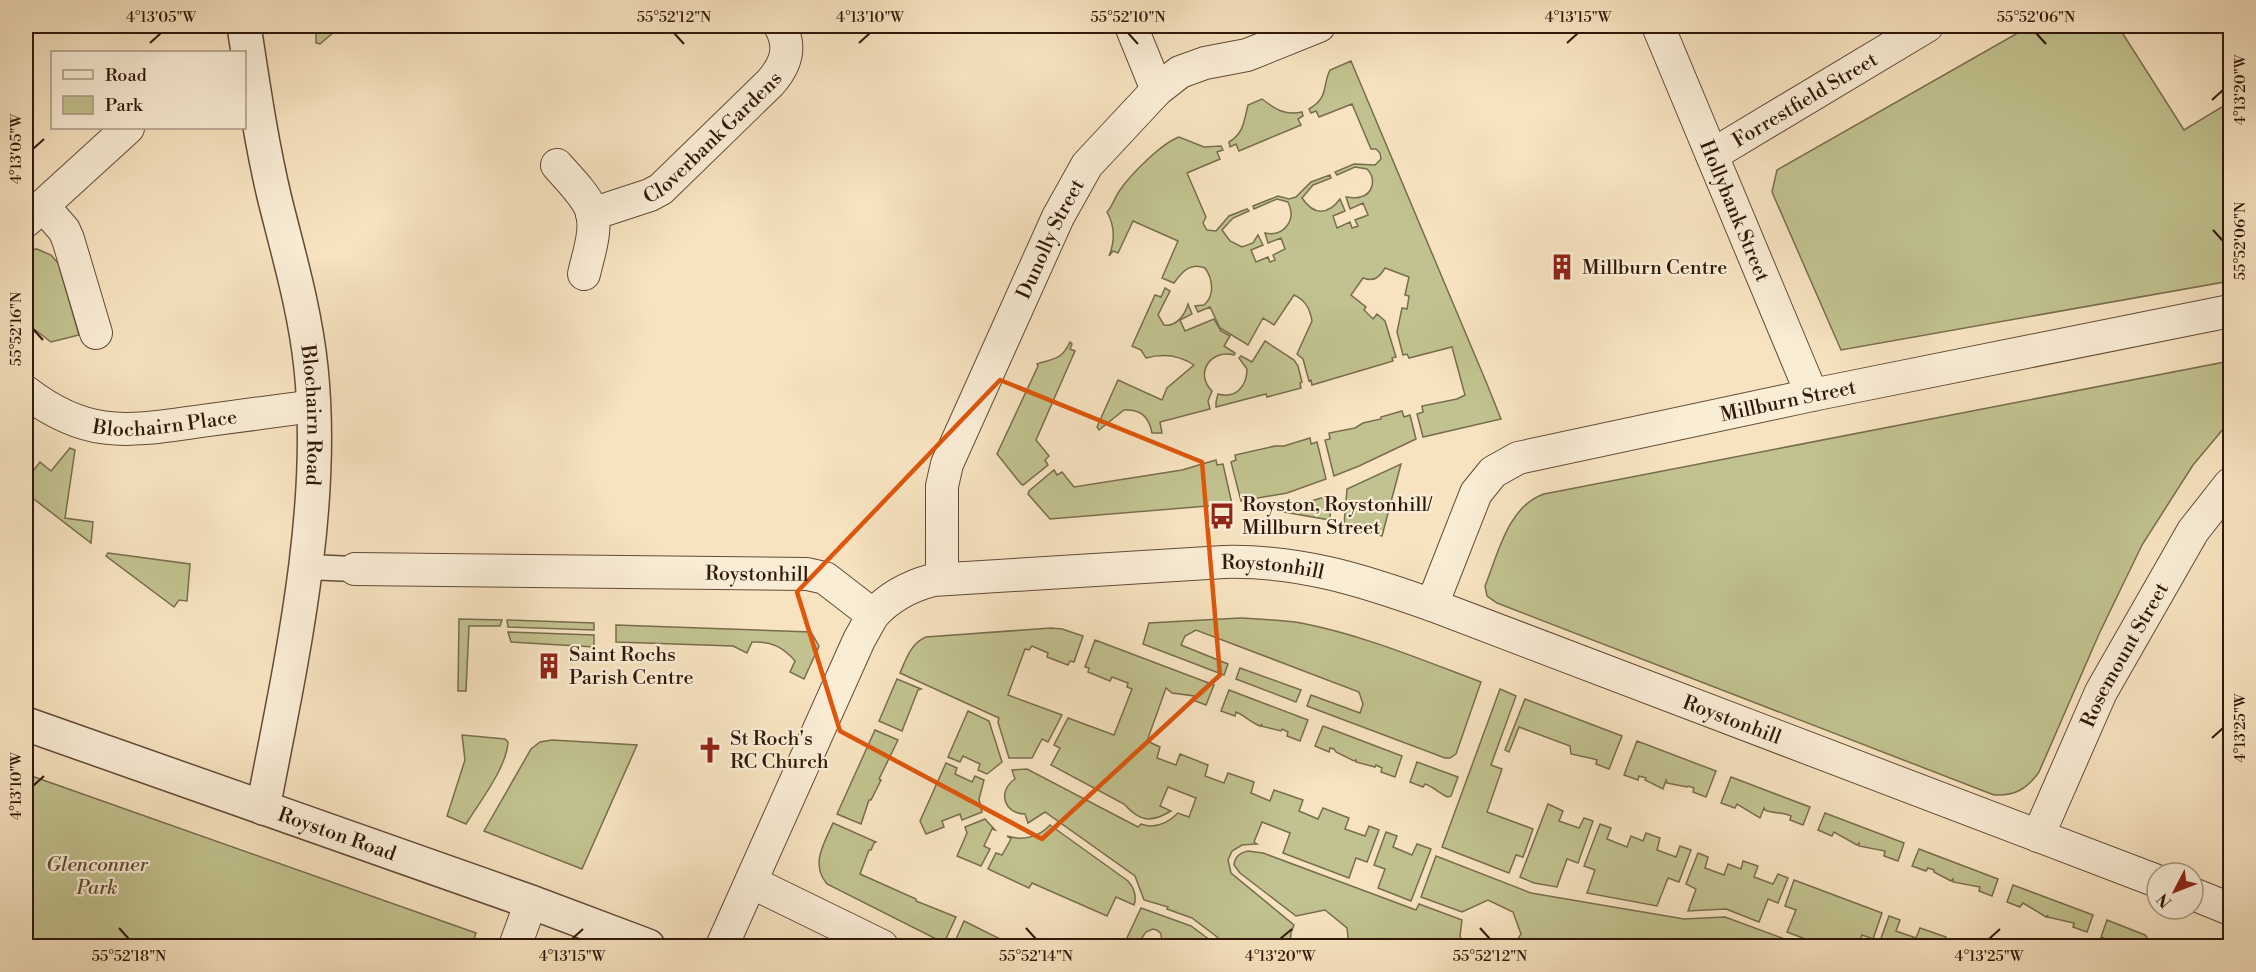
<svg xmlns="http://www.w3.org/2000/svg" width="2256" height="972" viewBox="0 0 2256 972" font-family="'Libre Bodoni',serif">
  <style>
    .green { fill: #c1c28f; stroke: #786d4c; stroke-width: 1.5 }
    .lines { fill: none; stroke-linecap: round; stroke-linejoin: round }
    .pedestrian-casing { stroke: #624b37; stroke-width: 27 }
    .minor-casing { stroke: #624b37; stroke-width: 34 }
    .tertiary-casing { stroke: #624b37; stroke-width: 36 }
    .pedestrian { stroke: #faedd6; stroke-width: 24 }
    .minor { stroke: #faedd6; stroke-width: 32 }
    .tertiary { stroke: #faedd6; stroke-width: 33 }
    .marked { fill: none; stroke: #df560c; stroke-width: 4.5; stroke-linejoin: round }
    .ticks { fill: none; stroke: #301809; stroke-width: 2 }
    .labels { text-anchor: middle; stroke-width: 4.5; stroke-linejoin: round; paint-order: stroke }
    .street-label { font-size: 20px; fill: #301809; stroke: #faedd6 }
    .poi-label { font-size: 20px; fill: #301809; stroke: #faedd6; text-anchor: start }
    .park-label { font-size: 20px; font-style: italic; fill: #5c4b31; stroke: #faedd6 }
    .neatline { fill: none; stroke: #301809; stroke-width: 2 }
    .ticks-label { font-size: 15px; text-anchor: middle; fill: #301809 }
  </style>
  <rect width="100%" height="100%" fill="#f7e3c0"/>
  <filter id="stains"><feTurbulence type="fractalNoise" baseFrequency=".00333" numOctaves="4"/><feColorMatrix values="0 0 0 0 .2 0 0 0 0 .09 0 0 0 0 .02 0 0 0 .5 -.17"/></filter>
  <radialGradient id="worn" r=".72"><stop offset=".6" stop-color="#630" stop-opacity="0"/><stop offset="1" stop-color="#630" stop-opacity=".3"/></radialGradient>
  <!-- green -->
  <g class="green">
    <polygon points="316,26 341,26 320,44 316,43"/>
    <polygon points="2030,26 2118,26 2184,130 2230,102 2230,281 1841,350 1772,192 1777,170"/>
    <path d="M1351,61L1487,384L1501,419L1423,437L1417,414L1423,412L1422,406L1457,399L1465,395L1452,347L1409,358L1407,354L1403,355L1397,332L1402,308L1407,309L1409,296L1405,295L1409,277L1385,268C1379,278 1374,282 1363,278L1351,295L1366,307L1364,310L1373,319L1377,314L1385,321L1396,357L1392,358L1393,361L1312,385L1311,380L1309,381L1303,359L1297,354L1312,321C1310,308 1305,300 1294,295L1274,325L1263,318L1248,345L1220,328L1210,307L1198,312L1195,306L1204,305C1215,296 1213,279 1205,268C1190,262 1182,272 1174,283L1162,278L1178,241L1133,221L1118,253L1113,251L1109,256C1115,241 1115,226 1107,212C1111,209 1115,197 1120,190C1131,174 1162,143 1179,137L1204,147L1221,146L1223,150L1217,152L1220,159L1187,173L1206,217L1203,223L1207,230L1216,231L1229,216L1247,209L1249,211L1233,218L1222,230L1230,241L1242,247L1253,243L1258,235L1263,245L1251,250L1256,262L1268,257L1270,262L1275,260L1273,255L1285,249L1281,238L1268,243L1265,233C1284,237 1297,220 1288,202L1277,199L1254,209L1253,206L1278,196L1289,199L1296,197L1311,182L1330,175L1331,178L1313,185L1302,198C1314,216 1328,215 1340,199L1345,211L1333,216L1337,228L1350,222L1352,228L1358,226L1355,220L1368,215L1363,203L1350,209L1346,197C1350,197 1356,199 1360,197C1374,194 1376,178 1367,169L1355,167L1337,175L1335,172L1354,164L1375,165L1381,159L1380,153L1376,149H1371L1352,104L1319,117L1316,111L1311,113L1309,109C1329,98 1322,86 1330,70Z"/>
    <path d="M1262,99C1275,109 1285,116 1302,112L1303,116L1298,119L1301,125L1239,151L1236,144L1230,147L1229,142C1244,133 1244,121 1248,105Z"/>
    <polygon points="37,249 51,255 58,263 79,335 51,342 26,323 26,250"/>
    <path d="M1165,288L1170,291L1158,315L1164,325C1176,327 1185,315 1188,304L1192,314L1180,320L1185,331L1214,319L1221,331L1230,336L1224,346L1235,353L1234,355C1211,349 1194,373 1212,391L1208,401L1210,409L1160,422L1162,433H1152C1149,417 1141,409 1124,410L1099,430L1097,427L1118,380L1162,400L1167,388L1194,365C1179,355 1164,353 1146,358L1141,350L1132,346L1155,295L1161,297Z"/>
    <path d="M1265,341L1294,360L1298,366L1302,382L1300,383L1301,388L1267,397L1266,394L1216,407V402L1218,394C1236,399 1247,386 1247,369L1239,358L1241,356L1252,362Z"/>
    <path d="M1070,342L1072,344L1070,349L1075,351L1036,440L1049,456L1045,460L1048,465L1023,485L1021,484L997,454L1038,366L1037,364C1054,358 1061,361 1070,342Z"/>
    <path d="M2230,361V421L2193,465L2142,545L2099,634L2039,772C2027,789 2015,796 1994,795L1497,603L1487,596L1485,586C1498,554 1508,506 1544,494Z"/>
    <polygon points="1402,411 1404,417 1410,415 1416,439 1359,466 1334,476 1325,440 1330,439 1329,433 1355,428 1363,423 1381,419 1381,417"/>
    <polygon points="1310,438 1311,444 1317,442 1326,479 1287,493 1241,501 1231,462 1236,460 1235,455 1275,446 1284,446"/>
    <polygon points="70,448 75,450 65,518 93,522 91,543 26,493 26,480 40,462 51,471"/>
    <polygon points="1216,460 1217,465 1223,464 1232,504 1050,519 1028,494 1029,491 1054,470 1057,475 1062,472 1074,487 1182,470"/>
    <polygon points="1401,464 1382,536 1344,524 1347,489"/>
    <polygon points="1331,495 1330,520 1278,511"/>
    <polygon points="108,553 190,564 187,601 179,600 174,607 106,556"/>
    <path d="M1240,618C1260,619 1281,620 1301,623C1363,635 1422,660 1481,682L1456,754L1450,758H1445L1307,706L1311,695L1360,713L1363,704L1359,692L1196,630L1185,636L1181,645L1228,664L1224,675L1143,644L1149,623Z"/>
    <polygon points="459,619 502,620 500,626 469,626 466,691 458,691"/>
    <polygon points="507,620 594,623 594,630 508,627"/>
    <path d="M616,625L811,632L819,646L804,679L790,672L795,661C783,647 771,641 752,642L747,653L733,646L616,642Z"/>
    <path d="M1051,628L1062,629L1083,636L1074,662L1070,661L1068,665L1047,657L1048,653L1032,646L1029,650L1025,649L1008,695L1062,715L1048,742L1042,739L1032,758H1009L998,722L999,718L900,673C906,659 911,643 926,637Z"/>
    <polygon points="508,632 594,635 594,647 511,642"/>
    <path d="M1095,640L1214,685L1206,705L1193,700L1194,696L1172,693L1166,688L1147,741L1160,747L1157,758L1176,765L1180,754L1208,765L1205,776L1224,783L1228,773L1254,782L1251,793L1270,801L1274,790L1303,800L1299,811L1318,819L1323,808L1349,818L1345,829L1365,836L1369,826L1379,830L1367,862L1356,858L1349,878L1283,853L1290,833L1262,822L1254,842L1257,844L1242,845L1232,851L1228,860L1231,873L1294,925L1291,933L1290,946H1229L1192,918L1167,909L1168,907L1144,900L1135,876L1045,812L1028,823L1025,814C1004,814 997,791 1015,779L1012,770L1027,769L1138,827L1141,824C1155,829 1168,823 1178,813L1189,817L1196,798L1168,787L1160,806L1171,811C1151,823 1140,822 1124,804L1051,765L1060,748L1054,745L1068,718L1114,735L1132,689L1127,687L1128,683L1112,677L1110,681L1088,672L1089,668L1085,667Z"/>
    <polygon points="1240,668 1301,690 1296,702 1236,679"/>
    <polygon points="897,679 921,689 918,690 902,731 879,721"/>
    <polygon points="1500,689 1516,696 1491,765 1502,769 1487,812 1533,829 1523,857 1516,855 1509,873 1442,847"/>
    <path d="M1229,690L1308,720L1300,741L1287,736L1288,732L1282,729L1281,731L1261,726L1262,724L1260,726C1250,722 1244,715 1236,712L1235,716L1221,711Z"/>
    <polygon points="1525,699 1622,736 1609,769 1596,764 1597,760 1594,759 1571,754 1570,746 1519,727 1509,752 1505,750"/>
    <polygon points="968,711 989,721 1002,762 987,774 978,770 980,764 963,756 960,762 948,757"/>
    <polygon points="1323,726 1402,756 1395,777 1381,772 1382,768 1376,765 1375,767 1356,762 1356,760 1354,761 1336,752 1334,749 1330,748 1329,752 1315,746"/>
    <polygon points="875,730 898,740 879,779 881,780 871,800 869,800 861,824 837,814"/>
    <path d="M462,735L505,739L508,742C507,767 479,803 466,824L447,816L465,760Z"/>
    <polygon points="552,740 637,745 582,869 484,831 531,749 540,742"/>
    <polygon points="1637,741 1716,771 1706,797 1693,792 1694,788 1688,786 1687,787 1667,783 1666,780 1663,789 1645,780 1646,778 1639,776 1638,780 1624,775"/>
    <path d="M1417,762L1458,777L1451,796L1448,797C1439,793 1432,786 1425,784L1423,787L1410,782Z"/>
    <polygon points="946,763 957,768 955,774 972,782 975,776 984,780 979,799 982,812 962,820 960,814 942,821 944,827 926,834 920,821"/>
    <polygon points="26,774 476,933 472,946 26,946"/>
    <path d="M1731,777L1810,807L1803,825L1790,820L1791,816C1784,812 1774,814 1765,810L1764,808L1760,818L1737,804L1735,808L1721,803Z"/>
    <polygon points="1548,804 1563,811 1559,821 1579,828 1584,818 1593,821 1578,863 1567,859 1557,887 1534,883 1520,877"/>
    <polygon points="1825,813 1904,843 1898,861 1884,856 1885,851 1859,846 1859,843 1857,845 1834,832 1832,836 1818,830"/>
    <polygon points="985,819 995,830 992,829 984,846 990,849 981,866 957,856 967,833 965,827"/>
    <path d="M833,823L876,842L874,843L871,850H869L860,874L916,899V901L956,917L944,943L827,884C810,864 824,844 833,823Z"/>
    <polygon points="1600,824 1611,828 1607,839 1627,847 1631,836 1643,841 1646,833 1660,838 1657,850 1676,857 1680,846 1691,850 1679,882 1668,878 1657,906 1587,893 1595,870 1584,866"/>
    <path d="M1050,825L1128,881C1134,888 1137,896 1134,905L1116,897L1107,916L1032,883L1029,888L988,869L996,853L1002,855L1011,839L1007,836C1023,841 1039,837 1050,825Z"/>
    <polygon points="1386,832 1397,836 1393,847 1412,855 1417,844 1431,849 1411,901 1378,888 1385,869 1374,865"/>
    <polygon points="1919,849 1998,879 1992,896 1979,891 1980,887 1953,882 1953,879 1951,881 1934,872 1934,870 1928,868 1926,871 1912,866"/>
    <path d="M1248,851L1263,853L1416,910L1419,904L1462,920L1460,936L1464,946H1349L1347,928L1325,910L1296,916L1240,873L1234,865C1235,856 1240,853 1248,851Z"/>
    <polygon points="1698,853 1708,857 1705,868 1724,875 1728,864 1741,869 1743,861 1758,866 1754,877 1773,884 1778,874 1788,878 1778,903 1768,899 1759,922 1726,909 1688,911 1696,889 1686,884"/>
    <polygon points="1436,856 1531,893 1684,919 1725,917 1804,946 1514,946 1521,934 1513,912 1488,900 1462,912 1421,897"/>
    <polygon points="1794,880 1882,913 1873,939 1862,935 1858,946 1824,946 1787,932 1796,910 1785,906"/>
    <polygon points="2013,885 2093,915 2087,932 2073,927 2074,923 2047,917 2048,915 2046,917 2023,903 2020,907 2007,902"/>
    <path d="M1141,908L1191,926L1214,943L1211,946H1157C1163,940 1164,931 1153,929L1146,932L1136,946L1126,940Z"/>
    <polygon points="1889,916 1900,920 1896,931 1916,938 1920,928 1946,937 1943,946 1890,946 1880,941"/>
    <polygon points="2107,920 2145,935 2154,946 2130,946 2117,939 2115,943 2101,937"/>
    <polygon points="964,921 1004,941 1007,940 1007,942 1017,946 953,946"/>
  </g>
  <g class="lines">
    <!-- pedestrian casing -->
    <g class="pedestrian-casing">
      <polyline id="pedestrian" points="306,567 355,569"/>
    </g>
    <!-- minor casing -->
    <g class="minor-casing">
      <g id="minor">
        <polyline points="1131,26 1157,90"/>
        <path id="s1" d="M1658,26L1812,395"/>
        <path id="s2" d="M1712,155L1927,26"/>
        <path d="M557,165C568,178 583,192 590,207C599,227 588,255 584,274"/>
        <polyline points="43,206 64,230 68,239 96,333"/>
        <path id="s3" d="M592,214L650,195L661,189L770,83C786,65 792,47 780,26"/>
        <polyline points="26,221 128,128"/>
        <path id="s4" d="M26,392C91,442 133,430 209,420C244,415 279,411 314,406"/>
        <path id="s5" d="M355,569L807,574L825,578L873,615C889,597 910,586 933,580L1224,562C1299,560 1362,580 1432,605L2157,881"/>
        <path id="s6" d="M942,579V486L947,464L1058,217L1087,165L1157,90L1180,72L1205,63L1247,55L1319,26"/>
        <path id="s7" d="M1432,605L1476,493L1493,472L1518,458L1812,395L2230,311"/>
        <path id="s8" d="M2038,836L2101,692L2193,531L2230,484"/>
        <polyline points="751,882 882,946"/>
        <polyline points="2193,894 2230,909"/>
        <polyline points="515,946 531,902"/>
        <polyline points="722,946 859,640 873,615"/>
      </g>
    </g>
    <!-- tertiary casing -->
    <g class="tertiary-casing">
      <g id="tertiary">
        <path id="s9" d="M244,26C253,84 261,142 275,200C289,256 305,310 311,368C326,510 290,668 263,808"/>
        <path id="s10" d="M26,724L531,902L648,946"/>
      </g>
    </g>
    <!-- pedestrian -->
    <use href="#pedestrian" class="pedestrian"/>
    <!-- minor -->
    <use href="#minor" class="minor"/>
    <!-- tertiary -->
    <use href="#tertiary" class="tertiary"/>
  </g>
  <!-- marked area -->
  <path class="marked" d="M1000,380L1202,462L1220,675L1042,839L840,731L797,592Z"/>
  <!-- ticks -->
  <path class="ticks" d="M674,33L684,44M1128,33L1138,44M2036,33L2046,44M150,43L161,33M859,43L870,33M1567,43L1578,33M2212,100L2223,90M33,149L44,139M2213,230L2223,241M33,329L43,340M2212,738L2223,728M33,786L44,776M119,928L129,939M1026,928L1036,939M1480,928L1490,939M572,939L583,929M1280,939L1292,929M1989,939L2000,929"/>
  <!-- icons -->
  <defs>
    <g id="building-bare" transform="scale(2.07)"><path d="M-4-6H4V6H1V3H-1V6H-4ZM-2.5-4.3h1.7v1.8h-1.7ZM.8-4.3h1.7v1.8H.8ZM-2.5-1h1.7V.8h-1.7ZM.8-1h1.7V.8H.8Z" fill="#8f2418" stroke="#faedd6" stroke-width="2.5" paint-order="stroke"/></g>
    <g id="bus-bare" transform="scale(2.07)"><path d="M-5-6H5V4H4V6H2V4H-2V6H-4V4H-5ZM-3.5-4V0h7V-4ZM-3.5 1.2v1.5H-2V1.2ZM2 1.2v1.5H3.5V1.2Z" fill="#8f2418" stroke="#faedd6" stroke-width="2.5" paint-order="stroke"/></g>
    <g id="church-bare" transform="scale(2.07)"><path d="M-1.2-6h2.4v3.5h3.3v2.4h-3.3V6h-2.4V-.1h-3.3v-2.4h3.3Z" fill="#8f2418" stroke="#faedd6" stroke-width="2.5" paint-order="stroke"/></g>
  </defs>
  <g fill-rule="evenodd">
    <use href="#building-bare" x="1562" y="267"/>
    <use href="#bus-bare" x="1222" y="516"/>
    <use href="#building-bare" x="549" y="666"/>
    <use href="#church-bare" x="710" y="750"/>
  </g>
  <g class="labels">
    <!-- street labels -->
    <g class="street-label">
      <text dy="7" stroke="none"><textPath href="#s2" startOffset="108">Forrestfield Street</textPath></text>
      <text dy="7" stroke="none"><textPath href="#s3" startOffset="146">Cloverbank Gardens</textPath></text>
      <text dy="7" stroke="none"><textPath href="#s1" startOffset="200">Hollybank Street</textPath></text>
      <text dy="7" stroke="none"><textPath href="#s6" startOffset="363">Dunolly Street</textPath></text>
      <text dy="7" stroke="none"><textPath href="#s7" startOffset="452">Millburn Street</textPath></text>
      <text dy="7" stroke="none"><textPath href="#s9" startOffset="396">Blochairn Road</textPath></text>
      <text dy="7" stroke="none"><textPath href="#s4" startOffset="148">Blochairn Place</textPath></text>
      <text dy="7" stroke="none"><textPath href="#s5" startOffset="942">Roystonhill</textPath></text>
      <text dy="7" stroke="none"><textPath href="#s5" startOffset="402">Roystonhill</textPath></text>
      <text dy="7" stroke="none"><textPath href="#s8" startOffset="201">Rosemount Street</textPath></text>
      <text dy="7" stroke="none"><textPath href="#s5" startOffset="1428">Roystonhill</textPath></text>
      <text dy="7" stroke="none"><textPath href="#s10" startOffset="330">Royston Road</textPath></text>
    </g>
    <!-- poi labels -->
    <g class="poi-label">
      <text x="1582" y="274">Millburn Centre</text>
      <text x="1242" y="511">Royston, Roystonhill/<tspan x="1242" dy="23">Millburn Street</tspan></text>
      <text x="569" y="661">Saint Rochs<tspan x="569" dy="23">Parish Centre</tspan></text>
      <text x="730" y="745">St Roch's<tspan x="730" dy="23">RC Church</tspan></text>
    </g>
    <!-- park labels -->
    <g class="park-label">
      <text x="97" y="871">Glenconner<tspan x="97" dy="23">Park</tspan></text>
    </g>
  </g>
  <!-- margin -->
  <rect width="2256" height="972" fill="none" stroke="#f7e3c0" stroke-width="66"/>
  <!-- legend -->
  <rect x="51" y="51" width="195" height="78" fill="#faedd6" stroke="#a99884" stroke-width="1.5"/>
  <rect x="63" y="70" width="30" height="9" fill="#faedd6" stroke="#a99884" stroke-width="1.5"/>
  <text x="105" y="81" font-size="18" fill="#301809">Road</text>
  <rect x="63" y="96" width="30" height="18" fill="#c1c28f" stroke="#a99884" stroke-width="1.5"/>
  <text x="105" y="111" font-size="18" fill="#301809">Park</text>
  <!-- north arrow -->
  <g transform="translate(2175 891) rotate(228)"><circle r="28" fill="#faedd6" stroke="#a99884" stroke-width="1.5"/>
  <path d="M0-4.5L10 22L0 15L-10 22Z" fill="#8f2418"/>
  <text y="-9" font-size="16" font-weight="bold" text-anchor="middle" fill="#301809">N</text>
  </g>
  <rect x="33" y="33" width="2190" height="906" class="neatline"/>
  <g class="ticks-label">
    <text x="161" y="22">4°13'05"W</text>
    <text x="674" y="22">55°52'12"N</text>
    <text x="870" y="22">4°13'10"W</text>
    <text x="1128" y="22">55°52'10"N</text>
    <text x="1578" y="22">4°13'15"W</text>
    <text x="2036" y="22">55°52'06"N</text>
    <text transform="translate(2240 90) rotate(-90)" y="5">4°13'20"W</text>
    <text transform="translate(16 149) rotate(-90)" y="5">4°13'05"W</text>
    <text transform="translate(2240 241) rotate(-90)" y="5">55°52'06"N</text>
    <text transform="translate(16 329) rotate(-90)" y="5">55°52'16"N</text>
    <text transform="translate(2240 728) rotate(-90)" y="5">4°13'25"W</text>
    <text transform="translate(16 786) rotate(-90)" y="5">4°13'10"W</text>
    <text x="129" y="961">55°52'18"N</text>
    <text x="572" y="961">4°13'15"W</text>
    <text x="1036" y="961">55°52'14"N</text>
    <text x="1280" y="961">4°13'20"W</text>
    <text x="1490" y="961">55°52'12"N</text>
    <text x="1989" y="961">4°13'25"W</text>
  </g>
  <rect width="100%" height="100%" filter="url(#stains)"/>
  <rect width="100%" height="100%" fill="url(#worn)"/>
</svg>
